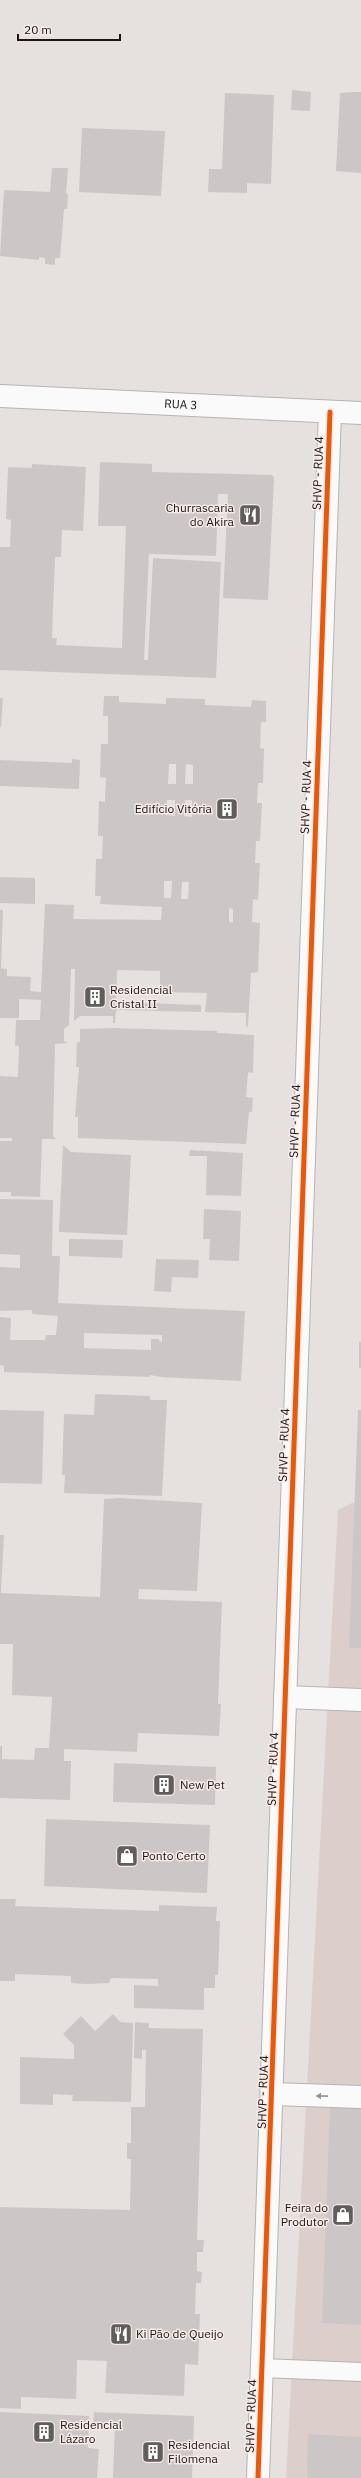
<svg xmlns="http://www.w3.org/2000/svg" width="361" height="2478" viewBox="0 0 361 2478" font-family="'IBM Plex Sans',sans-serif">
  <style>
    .built { fill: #dccfcb }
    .building { fill: #ccc7c6; fill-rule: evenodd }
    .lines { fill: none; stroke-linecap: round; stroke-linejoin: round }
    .service-casing { stroke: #b8b3b2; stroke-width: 20 }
    .minor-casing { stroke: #b8b3b2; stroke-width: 24 }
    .tertiary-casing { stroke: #b8b3b2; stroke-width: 24 }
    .secondary-casing { stroke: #b8b3b2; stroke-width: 24 }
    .service { stroke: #fbfafa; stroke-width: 18 }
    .minor { stroke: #fbfafa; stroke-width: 22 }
    .tertiary { stroke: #fbfafa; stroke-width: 22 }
    .secondary { stroke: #fbfafa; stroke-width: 22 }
    .cycleway-casing { stroke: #f7ebe8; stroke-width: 8 }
    .cycleway { stroke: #e8590c; stroke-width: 5 }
    .oneway { fill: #969393 }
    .labels { text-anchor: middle; stroke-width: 3; stroke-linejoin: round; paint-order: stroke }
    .street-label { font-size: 12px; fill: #1a1615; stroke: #f7ebe8 }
    .poi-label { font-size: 12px; fill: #1a1615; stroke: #f7ebe8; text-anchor: start }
  </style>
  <rect width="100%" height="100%" fill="#e6e0de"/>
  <!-- built -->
  <polygon class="built" points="352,1503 361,1504 361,2478 286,2478 338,1510"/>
  <!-- building -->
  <g class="building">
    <polygon points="292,90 311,92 310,111 291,110"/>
    <polygon points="353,92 361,92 361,173 336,171 340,93"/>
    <polygon points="225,93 274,95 271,184 247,183 247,193 208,192 209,169 222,169"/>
    <polygon points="82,128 165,131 161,196 79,192"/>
    <polygon points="52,168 68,168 66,194 68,194 67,209 64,209 60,258 55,258 55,265 45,264 45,258 39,257 39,260 0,256 4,190 50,192"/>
    <polygon points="100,462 152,464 152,472 272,475 274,478 268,600 223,598 228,494 218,494 216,556 149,554 144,660 148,660 153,558 221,562 216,678 0,670 0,547 10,547 11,520 6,519 8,467 32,468 32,464 86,467 83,531 62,530 61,557 55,557 52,638 57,638 56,645 122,648 126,526 98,526"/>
    <path d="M104,696H119V702L166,704V698L205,699V705L251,707L252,700L266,701V722H261L260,748L264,749L263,783H258L257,803H262L260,841H256L255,863H260L258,900L253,899L252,922L260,923L258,972L251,973L248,1026L246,1027V1013L205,1012L207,993L160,992V971L117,970L116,1002L201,1005V1012L116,1010L115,1023H113V1016H80L74,1021L75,969H71L69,1025L64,1029V1041L68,1043L55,1044L53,1136L56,1139H42L40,1197L11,1196V1192H0V1141H12V1138H0V1076L18,1077L19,1046H15L16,1020H40L41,1000L19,999V1018H0V968L7,969V976L31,977L30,991L41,992L45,904L74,905L73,919L161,920L162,907L100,904L101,896H95L96,859H102L103,836H98L99,801L105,802L106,778L100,777L101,744H108V716H103ZM169,764H176V784H168ZM186,764L193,765V784H185ZM167,800H175V816L167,815ZM185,800H192V817L184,816ZM164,881H172L171,898H164ZM182,882H189L188,899H181ZM229,908L233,909V922H229Z"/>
    <polygon points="0,698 3,698 1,727 0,727"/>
    <polygon points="72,759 80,760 79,789 0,786 0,760 72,763"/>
    <polygon points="0,877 35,878 35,904 0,903"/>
    <polygon points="0,910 3,910 1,968 0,968"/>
    <polygon points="113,1028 217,1031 217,1033 254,1035 253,1073 248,1072 246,1097 253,1098 252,1112 249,1112 246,1144 78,1138 78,1117 75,1117 79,1067 76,1067 77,1042 80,1042 80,1029"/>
    <polygon points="63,1145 71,1152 131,1155 127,1235 59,1232"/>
    <polygon points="190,1150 243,1153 241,1196 206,1195 207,1156 189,1156"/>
    <path d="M0,1199L53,1200L52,1256H60L58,1303L245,1311L241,1381L161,1377L150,1375V1377L4,1372V1366L0,1365V1317L11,1318L10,1340H45L46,1335H56L58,1316L32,1314V1310L0,1311V1267L20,1268V1255L0,1254ZM84,1333L162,1335V1342L159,1341V1339H151V1350L84,1348Z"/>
    <polygon points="204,1209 241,1211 239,1261 209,1260 210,1239 203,1239"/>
    <polygon points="69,1239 123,1240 122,1258 69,1256"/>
    <polygon points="156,1259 199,1260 198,1278 172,1277 171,1292 154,1291"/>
    <rect x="359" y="1342" width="2" height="26"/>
    <polygon points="95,1394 150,1396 150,1400 167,1400 162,1496 64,1493 65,1475 62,1475 64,1414 94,1415"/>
    <polygon points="0,1410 44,1411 42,1484 0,1483"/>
    <polygon points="358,1410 361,1410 361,1648 349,1648"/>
    <polygon points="120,1498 202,1503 197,1591 139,1589 138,1599 222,1602 218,1704 221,1704 219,1736 138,1733 137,1752 64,1749 64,1761 71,1761 70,1800 0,1798 0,1746 2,1746 2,1759 34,1760 35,1748 49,1748 52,1697 12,1695 13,1644 0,1644 0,1535 4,1535 1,1593 100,1597 104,1499"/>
    <polygon points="114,1763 216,1767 215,1805 113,1802"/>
    <polygon points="46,1819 210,1825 207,1893 44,1886"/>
    <polygon points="0,1899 16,1899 15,1906 159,1911 159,1905 217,1907 216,1921 220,1921 218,1975 215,1975 215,1988 204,1988 204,2010 134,2008 134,1985 158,1986 158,1979 111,1978 109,1983 86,1984 71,1983 71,1976 15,1974 15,1981 0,1981"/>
    <polygon points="113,2014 120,2022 133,2023 131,2102 72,2101 73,2095 53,2094 53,2105 20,2104 20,2057 74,2059 74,2045 63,2034 81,2016 95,2031"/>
    <polygon points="135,2022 149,2023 149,2028 203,2029 197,2240 204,2240 203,2252 197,2252 197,2271 202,2272 201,2283 196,2283 195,2314 200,2314 198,2365 185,2364 184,2396 105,2393 107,2361 77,2360 76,2399 21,2397 21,2409 0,2408 0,2207 130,2210 131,2159 127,2159 127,2143 131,2143 131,2107 145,2107 146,2050 142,2050 142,2059 134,2058"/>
    <polygon points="330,2106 361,2108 361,2325 322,2323"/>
    <polygon points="0,2412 89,2416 88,2448 99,2449 97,2478 0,2478"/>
    <polygon points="94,2412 194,2416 192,2478 113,2478 115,2425 93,2424"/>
    <polygon points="308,2434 361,2437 361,2478 307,2478"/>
  </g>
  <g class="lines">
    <!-- service casing -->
    <g class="service-casing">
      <polyline id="service" points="262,2368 361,2372"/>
    </g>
    <!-- minor casing -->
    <g class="minor-casing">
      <g id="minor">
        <polyline points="285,1697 361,1700"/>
        <polyline points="273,2094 361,2097"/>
      </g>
    </g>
    <!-- tertiary casing -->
    <g class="tertiary-casing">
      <polyline id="tertiary" points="258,2478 330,412"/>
    </g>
    <!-- secondary casing -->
    <g class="secondary-casing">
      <g id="secondary">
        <path id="s1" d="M0,396L361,413"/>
      </g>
    </g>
    <!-- service -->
    <use href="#service" class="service"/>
    <!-- minor -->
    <use href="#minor" class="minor"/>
    <!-- tertiary -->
    <use href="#tertiary" class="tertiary"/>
    <!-- secondary -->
    <use href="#secondary" class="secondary"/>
    <!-- cycleway casing -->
    <g class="cycleway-casing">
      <polyline id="cycleway" points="258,2478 330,412"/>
    </g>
    <!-- cycleway -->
    <use href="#cycleway" class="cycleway"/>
  </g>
  <!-- one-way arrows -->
  <defs><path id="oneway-solid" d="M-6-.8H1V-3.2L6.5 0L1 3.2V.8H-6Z"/></defs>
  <use class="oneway" href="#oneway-solid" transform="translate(322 2096) rotate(-179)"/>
  <!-- icons -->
  <defs>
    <g id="restaurant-square" transform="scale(1.15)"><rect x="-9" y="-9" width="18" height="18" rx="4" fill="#615d5b" stroke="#f7ebe8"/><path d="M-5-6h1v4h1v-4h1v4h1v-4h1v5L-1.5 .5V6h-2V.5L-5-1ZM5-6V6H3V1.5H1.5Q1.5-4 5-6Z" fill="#fff"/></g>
    <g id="building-square" transform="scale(1.15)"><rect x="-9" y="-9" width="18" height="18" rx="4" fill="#615d5b" stroke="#f7ebe8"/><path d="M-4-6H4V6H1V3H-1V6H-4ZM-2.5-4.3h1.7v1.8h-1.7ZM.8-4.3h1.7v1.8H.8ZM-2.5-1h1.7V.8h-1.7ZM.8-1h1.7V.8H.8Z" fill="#fff"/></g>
    <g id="shop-square" transform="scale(1.15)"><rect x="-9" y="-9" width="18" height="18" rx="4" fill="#615d5b" stroke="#f7ebe8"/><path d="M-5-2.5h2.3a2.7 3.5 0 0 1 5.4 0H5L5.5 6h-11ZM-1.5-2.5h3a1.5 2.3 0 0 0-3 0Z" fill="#fff"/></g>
  </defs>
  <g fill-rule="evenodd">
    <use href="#restaurant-square" x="250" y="515"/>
    <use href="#building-square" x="227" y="809"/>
    <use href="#building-square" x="95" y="997"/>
    <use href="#building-square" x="164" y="1785"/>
    <use href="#shop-square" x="127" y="1856"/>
    <use href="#shop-square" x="343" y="2215"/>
    <use href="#restaurant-square" x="121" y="2334"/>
    <use href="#building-square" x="44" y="2432"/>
    <use href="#building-square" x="153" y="2452"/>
  </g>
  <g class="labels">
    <!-- street labels -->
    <g class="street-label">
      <text dy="4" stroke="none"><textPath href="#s1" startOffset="181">RUA 3</textPath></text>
      <text transform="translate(318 473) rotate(-88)" y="4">SHVP - RUA 4</text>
      <text transform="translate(306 797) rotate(-88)" y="4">SHVP - RUA 4</text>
      <text transform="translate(295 1121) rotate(-88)" y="4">SHVP - RUA 4</text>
      <text transform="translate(284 1445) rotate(-88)" y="4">SHVP - RUA 4</text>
      <text transform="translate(273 1769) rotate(-88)" y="4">SHVP - RUA 4</text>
      <text transform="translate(263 2092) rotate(-88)" y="4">SHVP - RUA 4</text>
      <text transform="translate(251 2416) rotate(-88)" y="4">SHVP - RUA 4</text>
    </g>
    <!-- poi labels -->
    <g class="poi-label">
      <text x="234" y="512" text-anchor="end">Churrascaria<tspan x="234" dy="14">do Akira</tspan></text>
      <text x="212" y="813" text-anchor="end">Edifício Vitória</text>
      <text x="110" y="994">Residencial<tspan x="110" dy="14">Cristal II</tspan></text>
      <text x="180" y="1789">New Pet</text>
      <text x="142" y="1860">Ponto Certo</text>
      <text x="328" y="2212" text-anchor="end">Feira do<tspan x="328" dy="14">Produtor</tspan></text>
      <text x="136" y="2338">Ki Pão de Queijo</text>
      <text x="60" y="2429">Residencial<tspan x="60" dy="14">Lázaro</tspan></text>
      <text x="168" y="2449">Residencial<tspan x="168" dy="14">Filomena</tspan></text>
    </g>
  </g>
  <!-- scale -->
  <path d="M18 34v6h102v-6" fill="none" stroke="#1a1615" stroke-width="2"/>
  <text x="24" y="34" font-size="12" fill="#1a1615" stroke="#f7ebe8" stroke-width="3" paint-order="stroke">20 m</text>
</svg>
